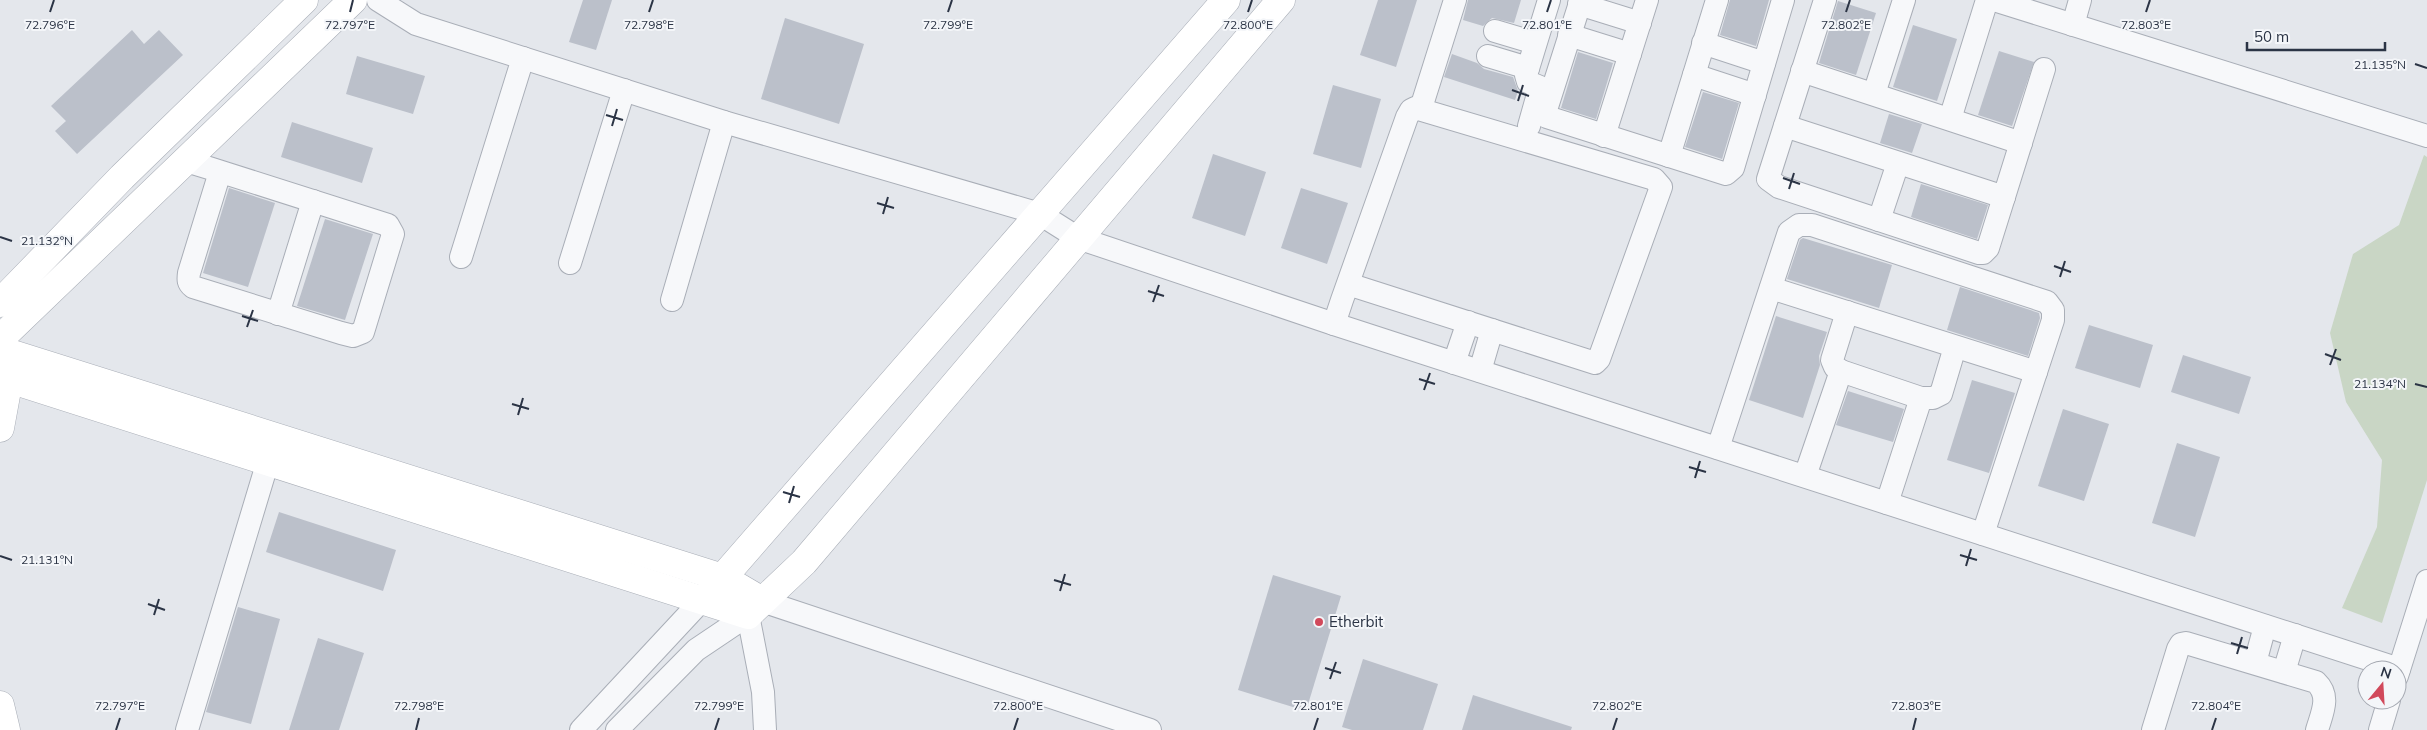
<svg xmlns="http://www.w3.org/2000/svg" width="2427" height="730" viewBox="0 0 2427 730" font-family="Mulish,sans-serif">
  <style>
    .green { fill: #c9d6c5 }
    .building { fill: #bbc0ca }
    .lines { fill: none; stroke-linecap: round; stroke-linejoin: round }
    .street-casing { stroke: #a9aeb7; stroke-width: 24 }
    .secondary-casing { stroke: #a9aeb7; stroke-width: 29 }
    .street { stroke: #f7f8fa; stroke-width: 22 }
    .secondary { stroke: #fff; stroke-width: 28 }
    .ticks { fill: none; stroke: #2b3445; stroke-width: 2 }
    .poi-dot { fill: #d1495b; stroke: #f4f6f9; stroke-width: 2 }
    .labels { text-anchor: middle; stroke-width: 4; stroke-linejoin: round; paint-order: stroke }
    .poi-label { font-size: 15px; fill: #2b3445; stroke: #f4f6f9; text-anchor: start }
    .ticks-label { font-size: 12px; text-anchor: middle; fill: #2b3445; stroke: #f4f6f9; stroke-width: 4; stroke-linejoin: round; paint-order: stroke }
  </style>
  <rect width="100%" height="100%" fill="#e4e7ec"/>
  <!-- green -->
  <polygon class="green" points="2424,155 2427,157 2427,480 2382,623 2342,608 2377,527 2382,460 2346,402 2330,333 2353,254 2399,225"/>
  <!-- building -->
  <g class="building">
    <polygon points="583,0 612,0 596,50 569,42"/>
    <polygon points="1378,0 1417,0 1396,67 1360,55"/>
    <polygon points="1468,0 1521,0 1514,23 1492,18 1483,26 1463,20"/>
    <polygon points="1730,0 1769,0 1756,46 1720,35"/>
    <polygon points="1838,1 1876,13 1856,75 1819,63"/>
    <polygon points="785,18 864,44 839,124 761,99"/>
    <polygon points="1913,25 1957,39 1937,101 1893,87"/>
    <polygon points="132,30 144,44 159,30 183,55 77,154 55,131 66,121 51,106"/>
    <polygon points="1999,51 2034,62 2012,126 1978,115"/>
    <polygon points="1578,52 1613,63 1596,119 1561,108"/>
    <polygon points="1452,54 1477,63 1484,69 1513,77 1518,91 1515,100 1444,77"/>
    <polygon points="357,56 425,76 413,114 346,94"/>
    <polygon points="1333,85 1381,99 1361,168 1313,154"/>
    <polygon points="1703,92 1739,103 1722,159 1685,147"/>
    <polygon points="1889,114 1922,124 1912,153 1880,143"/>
    <polygon points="292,122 373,148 362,183 281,157"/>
    <polygon points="1213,154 1266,172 1245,236 1192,218"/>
    <polygon points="1921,184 1988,205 1977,239 1911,217"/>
    <polygon points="229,188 275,203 248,287 203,273"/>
    <polygon points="1301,188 1348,203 1327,264 1281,248"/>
    <polygon points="325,219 373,234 345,320 297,306"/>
    <polygon points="1803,238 1892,265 1879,308 1787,279 1800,240"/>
    <polygon points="1960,287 2039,313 2040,318 2028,356 1947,330"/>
    <polygon points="1776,316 1827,332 1819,356 1820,365 1803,418 1749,400"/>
    <polygon points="2089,325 2153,345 2140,388 2075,368"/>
    <polygon points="2183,355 2251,377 2239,414 2171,392"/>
    <polygon points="1972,380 2015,393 1989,473 1947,460"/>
    <polygon points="1848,391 1904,409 1893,442 1836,425"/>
    <polygon points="2063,409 2109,424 2084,501 2038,486"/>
    <polygon points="2177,443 2220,457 2195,537 2152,523"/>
    <polygon points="279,512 396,550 383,591 266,552"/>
    <polygon points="1273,575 1341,596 1306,711 1238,690"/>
    <polygon points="238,607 280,619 251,724 206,712"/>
    <polygon points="318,638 364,653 339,730 289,730"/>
    <polygon points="1363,659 1438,684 1423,730 1352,730 1342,727"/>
    <polygon points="1473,695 1572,727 1571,730 1462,730"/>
  </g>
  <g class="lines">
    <!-- street casing -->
    <g class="street-casing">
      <g id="street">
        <polyline points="378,0 416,24 724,122 1040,214 1078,238 1334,324 2399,669"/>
        <polyline points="1581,0 1545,113 1547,117 1726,174 1733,168 1783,0"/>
        <polyline points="1825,0 1768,179 1779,187 1979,253 1983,253 1988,248 2044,69"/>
        <polyline points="1994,0 2427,136"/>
        <polyline points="1579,4 1640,23"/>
        <polyline points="2073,25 2080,0"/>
        <polyline points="1495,31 1535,43"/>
        <polyline points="1569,35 1630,54"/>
        <polyline points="1703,43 1764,63"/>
        <polyline points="1488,56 1528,68"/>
        <polyline points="1802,71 2021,143"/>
        <polyline points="1694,75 1755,95"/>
        <polyline points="1874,94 1904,0"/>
        <polyline points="1421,108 1455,0"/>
        <polyline points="1950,119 1987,0"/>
        <polyline points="1529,126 1540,87 1528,82 1526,75 1549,0"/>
        <polyline points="1785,126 2004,197"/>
        <polyline points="1604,136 1647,0"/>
        <polyline points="1669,156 1717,0"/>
        <path d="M186,161L209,168L388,225L393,234L363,332L353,336L341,333L193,287C188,283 188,280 189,273L220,172"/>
        <polyline points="1879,220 1898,163"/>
        <polyline points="461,257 523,58"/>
        <polyline points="570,263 624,90"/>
        <polyline points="1771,288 2036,372"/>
        <polyline points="672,300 724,122"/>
        <polyline points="1847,312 1832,360 1835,367 1841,371 1921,398 1933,398 1941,394 1955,347"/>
        <polyline points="278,314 313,201"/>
        <polyline points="1334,324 1342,300 1407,117 1411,110 1415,108 1654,179 1661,187 1599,359 1595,363 1348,284"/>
        <polyline points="1454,363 1468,322"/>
        <polyline points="1480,371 1492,330"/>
        <polyline points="1718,448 1789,232 1799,225 1812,225 2047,302 2053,310 2053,320 1983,534"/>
        <polyline points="1805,476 1841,371"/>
        <polyline points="1887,503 1921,398"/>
        <polyline points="762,601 1150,730"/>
        <polyline points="2255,663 2265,626"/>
        <polyline points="2284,672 2295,635"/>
        <polyline points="2397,676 2427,581"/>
        <polyline points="187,730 268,461"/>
        <polyline points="581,730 703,599"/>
        <polyline points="617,730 696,650 748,615 763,692 765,730"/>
        <path d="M2153,730L2178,649L2181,644L2186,643L2316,682C2331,696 2322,713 2317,730"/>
        <polyline points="2380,730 2389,700"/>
      </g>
    </g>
    <!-- secondary casing -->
    <g class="secondary-casing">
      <g id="secondary">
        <polyline points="0,303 122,177 304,0"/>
        <polyline points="0,339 353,0"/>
        <polyline points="0,350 723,578 762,601"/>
        <polyline points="0,376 748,615 804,562 1281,0"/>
        <polyline points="0,428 9,379"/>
        <polyline points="711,591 1226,0"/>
        <polyline points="0,705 6,730"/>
      </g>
    </g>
    <!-- street -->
    <use href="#street" class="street"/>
    <!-- secondary -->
    <use href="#secondary" class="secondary"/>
  </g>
  <!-- ticks -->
  <path class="ticks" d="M50,12L54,0M350,12L353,0M649,12L653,0M948,12L952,0M1248,12L1252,0M1547,12L1551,0M1846,12L1850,0M2146,12L2150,0M2415,64L2427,68M1512,90L1529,96M1518,101L1523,85M606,115L623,120M612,126L617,109M1783,178L1800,184M1789,189L1794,173M877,203L894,208M883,214L888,197M0,237L12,241M2054,266L2071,272M2060,277L2065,261M1148,291L1164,296M1153,302L1159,285M242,316L258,321M247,327L253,310M2325,354L2341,360M2330,365L2336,349M1419,379L1435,384M2415,384L2427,387M1424,390L1430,373M512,404L529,409M518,415L523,398M1689,467L1706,472M1695,478L1700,461M783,492L800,497M789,503L794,486M1960,555L1977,560M0,556L12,560M1966,566L1971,549M1054,580L1071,585M1060,591L1065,574M148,604L165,610M154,615L159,599M2231,643L2248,648M2237,654L2242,637M1325,668L1341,673M1330,679L1336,662M116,730L120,718M416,730L419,718M715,730L719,718M1014,730L1018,718M1314,730L1318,718M1613,730L1617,718M1913,730L1916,718M2212,730L2216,718"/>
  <!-- markers -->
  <circle class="poi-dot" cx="1319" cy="622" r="5"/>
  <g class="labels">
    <!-- poi labels -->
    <g class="poi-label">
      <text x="1329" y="627">Etherbit</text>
    </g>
  </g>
  <g class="ticks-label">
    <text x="50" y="29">72.796°E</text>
    <text x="350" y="29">72.797°E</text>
    <text x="649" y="29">72.798°E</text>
    <text x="948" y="29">72.799°E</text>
    <text x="1248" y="29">72.800°E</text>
    <text x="1547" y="29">72.801°E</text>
    <text x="1846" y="29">72.802°E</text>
    <text x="2146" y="29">72.803°E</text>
    <text x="2380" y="69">21.135°N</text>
    <text x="47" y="245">21.132°N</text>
    <text x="2380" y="388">21.134°N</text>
    <text x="47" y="564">21.131°N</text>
    <text x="120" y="710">72.797°E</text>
    <text x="419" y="710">72.798°E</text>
    <text x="719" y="710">72.799°E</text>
    <text x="1018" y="710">72.800°E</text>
    <text x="1318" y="710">72.801°E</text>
    <text x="1617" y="710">72.802°E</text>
    <text x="1916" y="710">72.803°E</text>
    <text x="2216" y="710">72.804°E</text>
  </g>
  <!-- north arrow -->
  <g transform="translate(2382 685) rotate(18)"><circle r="24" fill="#f4f6f9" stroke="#a4a8b1"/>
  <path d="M0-4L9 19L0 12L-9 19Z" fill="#d1495b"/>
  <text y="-8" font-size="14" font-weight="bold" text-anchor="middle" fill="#2b3445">N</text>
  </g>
  <!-- scale -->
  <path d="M2247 42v8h138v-8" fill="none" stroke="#2b3445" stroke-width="2.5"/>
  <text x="2254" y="42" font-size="15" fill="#2b3445" stroke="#f4f6f9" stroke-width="4" paint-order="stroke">50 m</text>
</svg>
